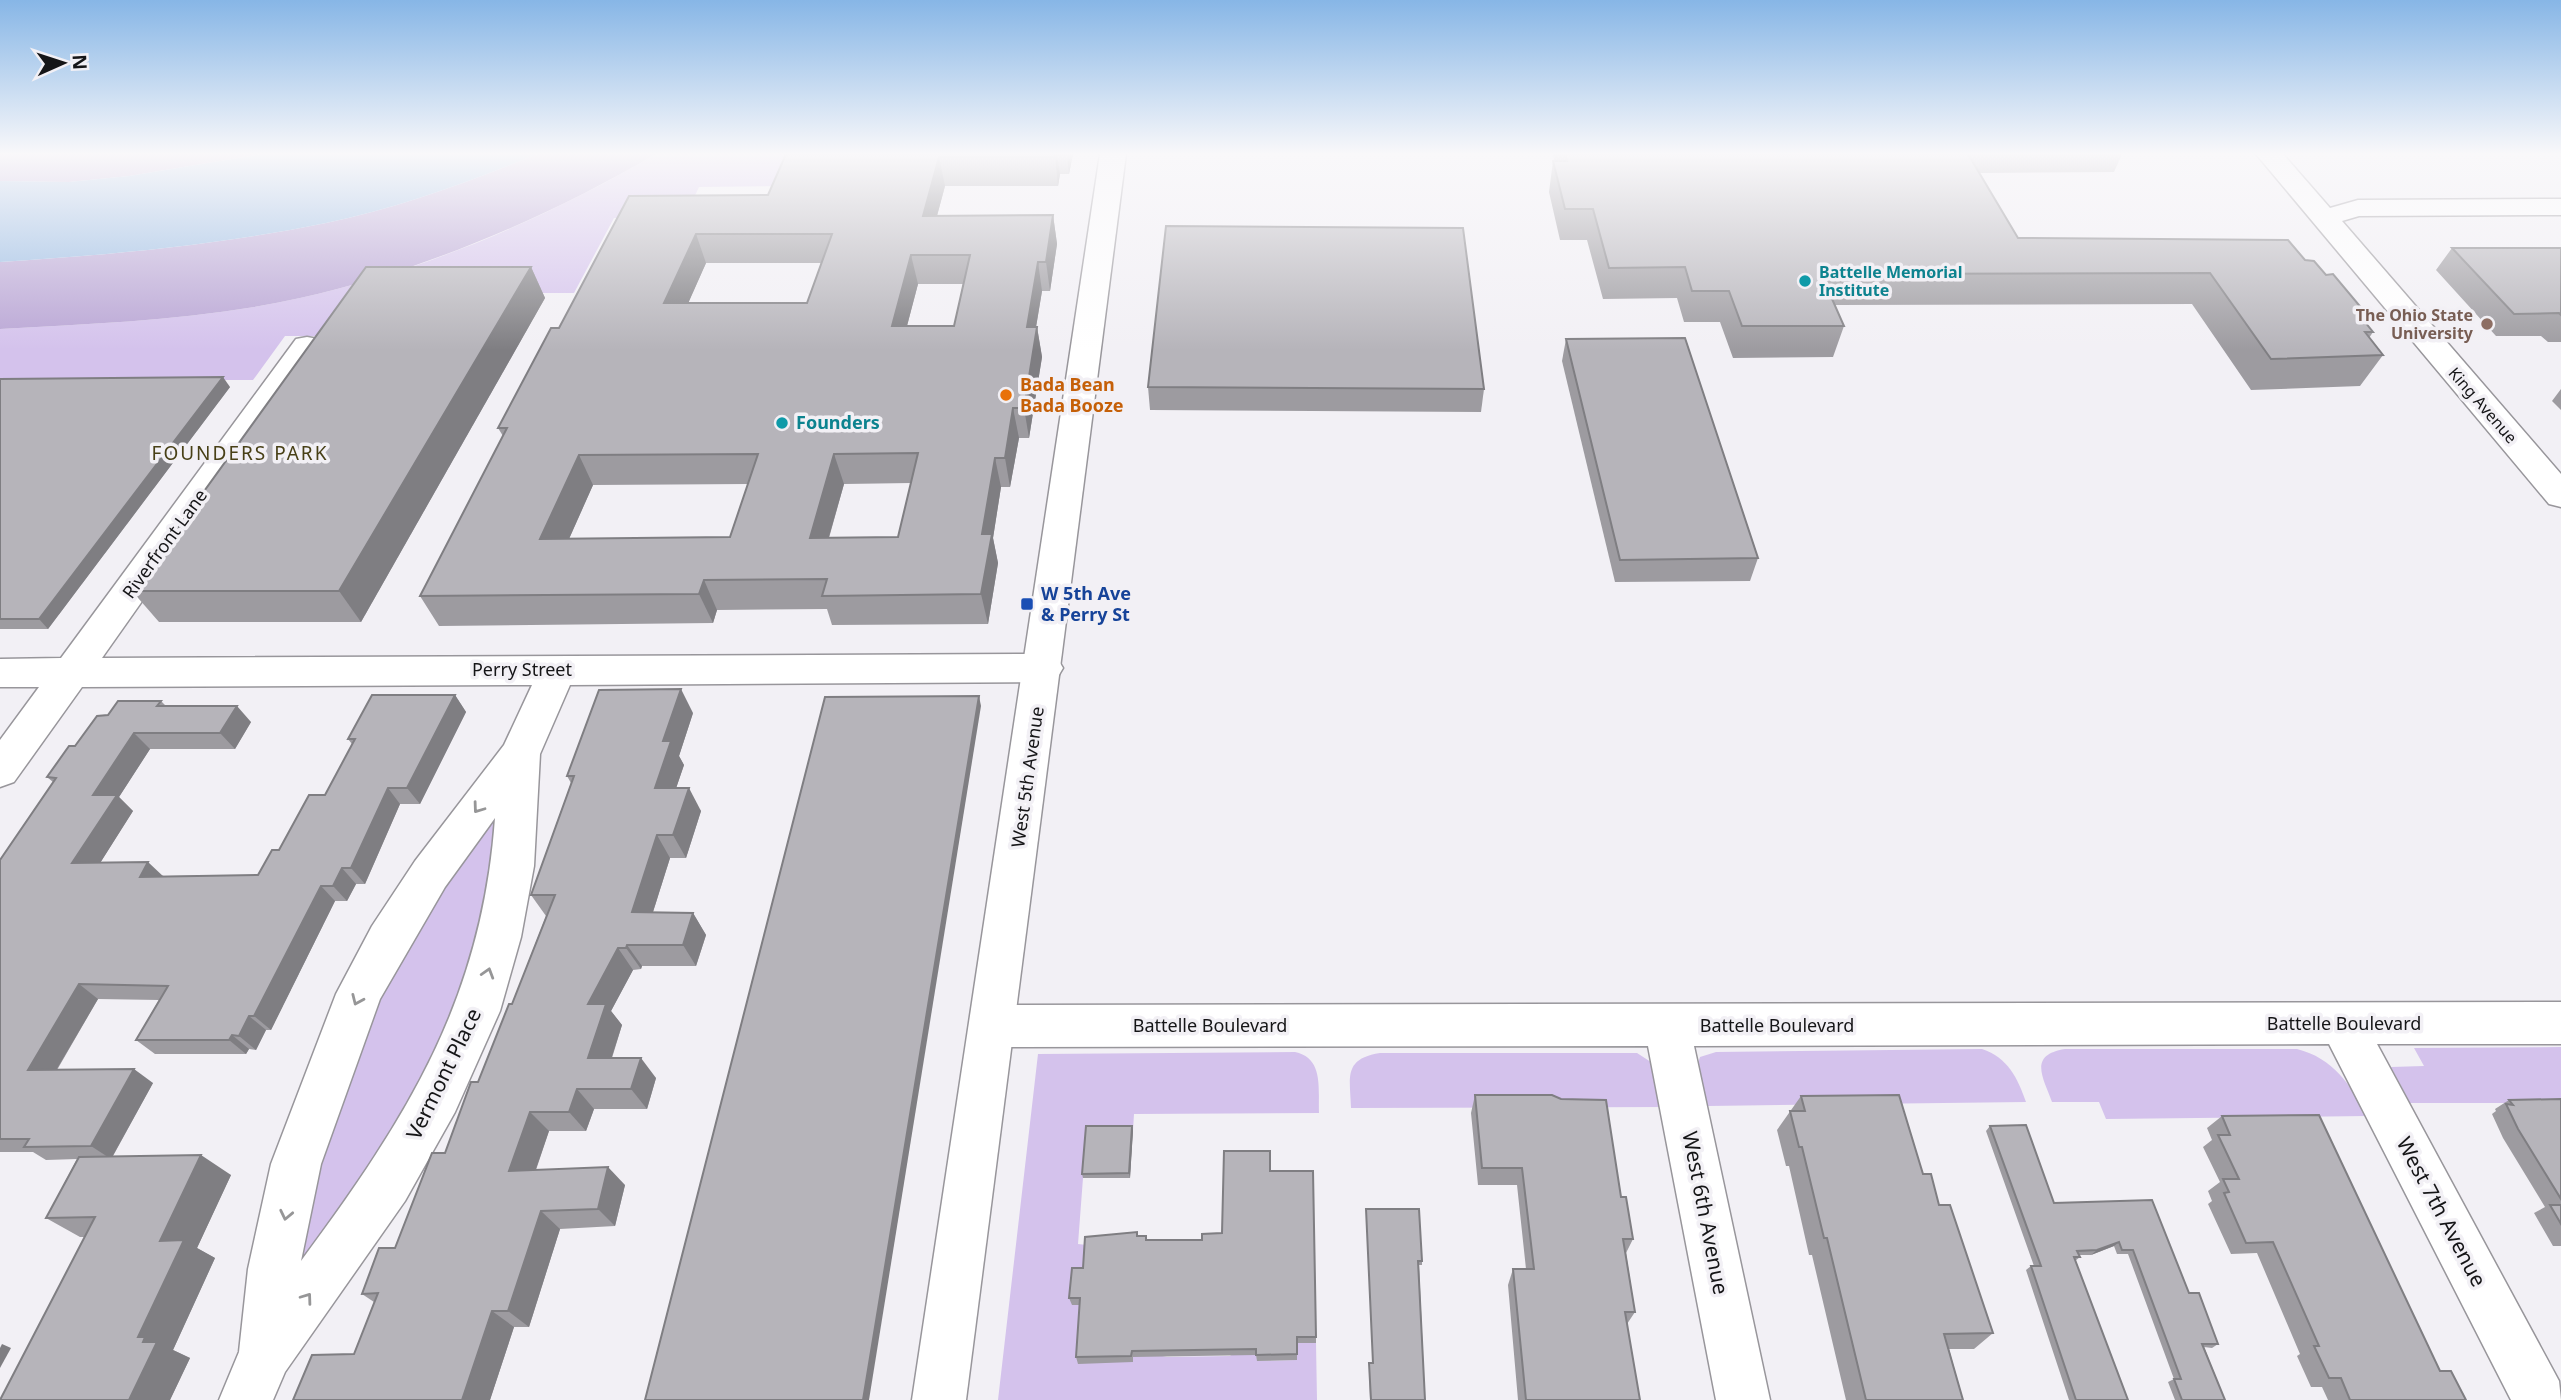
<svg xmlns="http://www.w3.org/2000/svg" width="2561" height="1400" viewBox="0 0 2561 1400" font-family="'Noto Sans',sans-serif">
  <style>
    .green { fill: #d4c2ec }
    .forest { fill: #b8a4d4 }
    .water { fill: #95b9e2 }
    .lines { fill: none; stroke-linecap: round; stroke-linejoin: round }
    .minor-casing { stroke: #98969b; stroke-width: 3 }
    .major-casing { stroke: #98969b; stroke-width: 3 }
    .minor { fill: #fff; fill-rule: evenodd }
    .major { fill: #fff; fill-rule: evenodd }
    .wall { fill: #9d9ba0; fill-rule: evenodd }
    .shaded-wall { fill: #7f7e82 }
    .building { fill: #b6b4ba; stroke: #7f7e82; stroke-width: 2; fill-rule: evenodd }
    .oneway { stroke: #969697 }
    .culture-dot { fill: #0f9aa8; stroke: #f2f0f5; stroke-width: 2.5 }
    .education-dot { fill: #8d6e63; stroke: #f2f0f5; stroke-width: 2.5 }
    .food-dot { fill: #e8710a; stroke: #f2f0f5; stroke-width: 2.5 }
    .transit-dot { fill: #1a4fb4; stroke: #f2f0f5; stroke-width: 2.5 }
    .labels { text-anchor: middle; stroke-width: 7; stroke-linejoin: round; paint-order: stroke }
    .far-culture-label { font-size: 16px; font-weight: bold; fill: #0d838f; stroke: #f2f0f5; text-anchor: start }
    .far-education-label { font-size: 16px; font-weight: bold; fill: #785e54; stroke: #f2f0f5; text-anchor: end }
    .far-street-label { font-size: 16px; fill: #151517; stroke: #f2f0f5 }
    .food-label { font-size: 18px; font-weight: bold; fill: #c56008; stroke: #f2f0f5; text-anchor: start }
    .culture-label { font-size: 18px; font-weight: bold; fill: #0d838f; stroke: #f2f0f5; text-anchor: start }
    .street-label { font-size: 18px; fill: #151517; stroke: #f2f0f5 }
    .transit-label { font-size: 18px; font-weight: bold; fill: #164399; stroke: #f2f0f5; text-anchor: start }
    .neighbourhood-label { font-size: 19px; letter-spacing: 2px; fill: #484017; stroke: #f2f0f5 }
    .near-street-label { font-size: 21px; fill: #151517; stroke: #f2f0f5 }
  </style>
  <rect width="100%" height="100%" fill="#f2f0f5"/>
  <!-- green -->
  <g class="green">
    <path d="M656,154H801L787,186L699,187L685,217L614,218L574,293H375L345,336H285L253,380H0V329C100,323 202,320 300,298C424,271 547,218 656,154Z"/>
    <polygon points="520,754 499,937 313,1289 274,1269 331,1062"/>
    <polygon points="2561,1047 2561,1103 2410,1103 2391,1067 2424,1066 2414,1048"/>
    <path d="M1982,1049C2008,1058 2017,1077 2026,1102L1708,1106L1698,1063L1700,1057L1716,1052Z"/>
    <path d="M2065,1049H2297C2333,1058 2351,1085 2367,1116L2106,1119L2099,1102H2052C2043,1077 2028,1055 2065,1049Z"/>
    <path d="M1295,1052C1324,1058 1318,1089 1319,1113L1134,1114L1133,1130L1083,1178L1078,1244L1087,1245L1083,1305L1134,1350L1167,1357L1230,1356L1256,1338L1257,1361L1297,1360V1343H1316L1317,1400H998L1038,1054Z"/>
    <path d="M1380,1053H1637L1657,1066L1667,1107L1351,1108C1350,1077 1343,1059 1380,1053Z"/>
  </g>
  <!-- forest -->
  <g class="forest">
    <polygon points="0,154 262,154 129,176 69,182 0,181"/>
    <path d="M537,154H656C546,218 425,270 300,298C202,320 100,323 0,329V262C109,255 219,245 326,223C398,208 469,182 537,154Z"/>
  </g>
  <!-- water -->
  <path class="water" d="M262,154H537C469,182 398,208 326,223C219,245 109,255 0,262V181L69,182L129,176Z"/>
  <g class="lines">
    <!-- minor casing -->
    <g class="minor-casing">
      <g id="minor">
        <polygon points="2256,154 2283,154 2330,208 2358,200 2561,199 2561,215 2359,216 2342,221 2561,474 2561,507 2549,504"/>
        <path d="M307,337L318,339L322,346L102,658L1044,654L1057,658L1063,668L1057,678L1044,682L570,685L540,754L534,866L521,937L500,1011L455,1112L405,1201L285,1372L273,1400H219L239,1352L248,1269L271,1164L336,994L372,926L415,861L504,745L532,685L82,687L14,782L0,787V740L39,687H0V659L61,658L296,339ZM495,818C482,1000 407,1118 301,1261L321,1164L380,999L445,887Z"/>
        <polygon points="2561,1002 2561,1044 2377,1044 2559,1381 2561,1400 2511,1400 2329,1044 1694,1046 1770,1400 1716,1400 1648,1046 993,1047 977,1041 970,1026 977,1011 993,1005"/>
      </g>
    </g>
    <!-- major casing -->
    <g class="major-casing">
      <polygon id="major" points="1100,154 1126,154 966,1400 912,1400"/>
    </g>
    <!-- minor -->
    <use href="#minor" class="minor"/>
    <!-- major -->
    <use href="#major" class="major"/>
  </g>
  <!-- wall -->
  <g class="wall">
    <path d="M786,154H1073L1069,174H1060L1058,186H945L937,216L1053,215L1057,244L1050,291H1042L1036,327H1037L1042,357L1029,438H1019L1010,487H1001L993,538L998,563L988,624L832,625L827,609L717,610L713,623L439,626L420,596L503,436L498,428L559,328L629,196L768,195ZM706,263H821L807,303H688ZM918,284H963L954,326H907ZM911,483L898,537L829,538L844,484ZM748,484L730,537L569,539L593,485Z"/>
    <polygon points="1553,154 2122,154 2114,172 1979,173 2018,238 2305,260 2326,275 2369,317 2365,322 2373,332 2369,338 2383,355 2360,386 2251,390 2192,304 1835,305 1844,326 1833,357 1733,358 1720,322 1684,322 1677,298 1603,299 1587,240 1560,240 1549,192 1553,161 1554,161"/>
    <polygon points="2452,248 2561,248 2561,342 2548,342 2541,336 2496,336 2436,270"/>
    <polygon points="531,267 545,298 361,622 159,622 132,591"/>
    <polygon points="1566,339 1758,558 1750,581 1615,582 1562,361"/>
    <polygon points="0,379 230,387 48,629 0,629"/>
    <polygon points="1148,387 1484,389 1481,412 1150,410"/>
    <polygon points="2561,389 2561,410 2552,401"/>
    <polygon points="455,695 466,712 420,804 400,804 365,884 356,884 347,901 335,901 271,1030 266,1030 256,1050 249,1049 246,1054 155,1054 136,1040 159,1000 98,999 57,1070 153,1083 113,1156 231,1175 197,1248 215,1258 173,1350 190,1358 170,1400 85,1237 80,1237 46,1218 77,1159 46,1160 33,1152 0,1152 0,860 53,782 47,777 75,746 108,715 161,701 166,706 251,722 235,749 150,749 119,797 133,811 100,863 164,876 258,875 325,795 352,744 348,739"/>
    <polygon points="693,713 679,756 684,765 676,788 701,811 686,858 670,858 653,912 693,913 706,935 696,966 642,966 641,969 633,970 611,1011 622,1025 612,1058 656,1078 647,1109 594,1109 586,1131 549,1131 536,1170 625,1185 615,1226 560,1229 529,1327 514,1327 490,1400 293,1400 354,1354 374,1302 362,1294 395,1248 445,1153 478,1082 512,1004 546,916 531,895 571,783 567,776"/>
    <polygon points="1475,1095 1621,1197 1633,1239 1626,1253 1635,1312 1627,1324 1640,1400 1518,1400 1508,1285 1513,1269 1526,1269 1517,1185 1478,1185 1471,1113"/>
    <polygon points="1801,1096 1923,1174 1939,1205 1993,1333 1974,1349 1949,1349 1963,1400 1846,1400 1812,1255 1809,1255 1789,1166 1786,1166 1777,1130"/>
    <polygon points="2561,1099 2561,1246 2553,1246 2534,1213 2545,1207 2503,1138 2492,1114 2496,1111 2495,1109 2509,1100"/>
    <polygon points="2222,1116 2440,1371 2466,1400 2328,1400 2322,1387 2311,1387 2297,1356 2300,1354 2257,1253 2231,1254 2208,1204 2212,1201 2208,1191 2220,1182 2203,1147 2212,1140 2207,1128"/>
    <polygon points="1990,1126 2054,1203 2152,1200 2189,1293 2218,1344 2212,1348 2204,1347 2225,1400 2175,1400 2168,1382 2174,1379 2128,1254 2117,1254 2114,1246 2091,1255 2079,1255 2080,1257 2075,1261 2128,1400 2069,1400 2026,1270 2031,1266 2034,1266 1986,1131"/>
    <polygon points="1133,1130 1130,1178 1083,1178 1082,1174"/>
    <polygon points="1270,1171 1316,1337 1316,1343 1297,1343 1297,1360 1257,1361 1256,1355 1133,1357 1133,1362 1078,1364 1076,1357 1080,1305 1072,1305 1069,1298 1083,1268 1138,1236 1146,1236 1147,1240 1202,1240 1222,1233"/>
    <polygon points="1366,1209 1422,1261 1422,1265 1419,1265 1425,1400 1370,1400 1369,1367 1369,1363 1373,1363"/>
  </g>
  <!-- shaded-wall -->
  <g class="shaded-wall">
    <polygon points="1055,154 1057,154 1060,174 1058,186"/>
    <polygon points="1067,154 1073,154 1069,174"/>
    <polygon points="939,157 945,186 929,245 923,216"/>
    <polygon points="1053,215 1057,244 1050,291 1046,262"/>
    <polygon points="696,234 706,263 675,333 664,303"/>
    <polygon points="911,255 918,284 899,356 892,326"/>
    <polygon points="1038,262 1042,291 1031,357 1027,327"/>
    <polygon points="531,267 545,298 361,622 339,591"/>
    <polygon points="1037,327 1042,357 1029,438 1024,408"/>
    <polygon points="223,377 230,387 48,629 39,619"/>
    <polygon points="1013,408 1019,438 1010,487 1005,458"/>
    <polygon points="834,454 844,484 820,568 810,538"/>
    <polygon points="579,455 593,485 556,568 540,539"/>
    <polygon points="995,458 1001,487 993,538 998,563 988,624 981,594 982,534"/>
    <polygon points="704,580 717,610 713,623 699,594"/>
    <polygon points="681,689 693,713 679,756 684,765 668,812 655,788 663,741"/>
    <polygon points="455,695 466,712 420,804 407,788"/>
    <polygon points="979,696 981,706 869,1400 863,1400"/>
    <polygon points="237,706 251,722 235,749 220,733"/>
    <polygon points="134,733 150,749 119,797 133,811 90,879 72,863 93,795"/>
    <polygon points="388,788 400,804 365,884 351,868"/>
    <polygon points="689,788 701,811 686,858 673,835"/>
    <polygon points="657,835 670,858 646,934 632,912"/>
    <polygon points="148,862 165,878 140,877"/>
    <polygon points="342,868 356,884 347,901 333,886"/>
    <polygon points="321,886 335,901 271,1030 254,1016"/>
    <polygon points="693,913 706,935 696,966 683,945"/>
    <polygon points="627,945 642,966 641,969 626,948"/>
    <polygon points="618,948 633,970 611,1011 622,1025 605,1078 588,1058 588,1004"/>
    <polygon points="79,984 98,999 48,1084 28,1070"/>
    <polygon points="249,1016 266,1030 256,1050 239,1036"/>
    <polygon points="232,1035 249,1049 246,1054 229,1040"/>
    <polygon points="641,1058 656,1078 647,1109 631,1089"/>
    <polygon points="134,1069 153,1083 111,1159 91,1146"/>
    <polygon points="577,1089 594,1109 586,1131 569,1112"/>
    <polygon points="530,1112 549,1131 529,1189 509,1171"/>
    <polygon points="1132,1126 1133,1130 1130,1178 1129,1173"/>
    <polygon points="201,1155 231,1175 197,1248 215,1258 173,1350 190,1358 170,1400 129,1400 143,1342 138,1337 160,1241"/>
    <polygon points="608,1167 625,1185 615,1226 598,1209"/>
    <polygon points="541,1211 560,1229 529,1327 508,1311"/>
    <polygon points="2119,1242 2114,1246 2091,1255 2097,1250"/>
    <polygon points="492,1311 514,1327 490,1400 462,1400"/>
    <polygon points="2,1344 11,1348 0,1368 0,1348"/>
  </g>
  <!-- building -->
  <g class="building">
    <path d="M786,154H1055L1054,157H939L923,216L1053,215L1046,262H1038L1027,327H1037L1024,408H1013L1005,458H995L982,534H992L981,594L822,596L827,579L704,580L699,594L420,596L507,428H498L551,328H559L629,196L768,195ZM696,234H832L807,303H664ZM911,255H970L954,326H892ZM918,453L898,537L810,538L834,454ZM758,454L730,537L540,539L579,455Z"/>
    <polygon points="1565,154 1968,154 2018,238 2288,240 2305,260 2314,261 2326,275 2333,274 2369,317 2361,317 2373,332 2365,332 2383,355 2271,359 2210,273 1821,274 1844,326 1742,326 1729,291 1692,291 1685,267 1609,268 1593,209 1565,209 1553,161 1567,161"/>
    <polygon points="1166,226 1463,228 1484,389 1148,387"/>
    <polygon points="2452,248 2561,248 2561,315 2559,313 2514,314"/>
    <polygon points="366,267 531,267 339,591 132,591"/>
    <polygon points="1685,338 1758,558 1620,560 1566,339"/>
    <polygon points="223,377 39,619 0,619 0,379"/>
    <polygon points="681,689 663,741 671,741 655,788 689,788 673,835 657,835 632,912 693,913 683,945 627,945 626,948 618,948 588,1004 606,1004 588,1058 641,1058 631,1089 577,1089 569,1112 530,1112 509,1171 608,1167 598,1209 541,1211 508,1311 492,1311 462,1400 293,1400 312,1355 354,1354 378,1293 362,1294 379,1248 395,1248 432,1153 445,1153 471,1082 478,1082 509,1004 512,1004 555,895 531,895 574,776 567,776 599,690"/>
    <polygon points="372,695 455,695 407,788 388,788 351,868 342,868 333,886 321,886 254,1016 249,1016 239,1036 232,1035 229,1040 136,1040 168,986 79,984 28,1070 134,1069 91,1146 24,1147 29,1139 0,1139 0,860 56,778 47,777 69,746 75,746 97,716 108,715 118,701 161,701 157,706 237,706 220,733 134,733 93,795 117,795 72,863 148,862 140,877 258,875 272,850 279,850 309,795 325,795 355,739 348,739"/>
    <polygon points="979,696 863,1400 645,1400 825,697"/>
    <polygon points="1475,1095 1552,1095 1561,1099 1606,1100 1621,1197 1626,1197 1633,1239 1623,1239 1635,1312 1625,1312 1640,1400 1526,1400 1513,1269 1534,1269 1522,1168 1482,1168"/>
    <polygon points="1899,1095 1923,1174 1931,1174 1939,1205 1950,1205 1993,1333 1944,1334 1963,1400 1866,1400 1827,1238 1824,1238 1802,1147 1799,1147 1790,1111 1805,1111 1801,1096"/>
    <polygon points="2561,1099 2561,1199 2518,1129 2506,1104 2513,1105 2509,1100"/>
    <polygon points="2319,1115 2440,1371 2451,1371 2466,1400 2350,1400 2341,1378 2329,1378 2314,1346 2319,1346 2273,1242 2246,1243 2224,1193 2229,1192 2223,1179 2239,1179 2218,1135 2230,1135 2222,1116"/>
    <polygon points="2026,1125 2054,1203 2152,1200 2189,1293 2199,1293 2218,1344 2202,1344 2225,1400 2182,1400 2174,1379 2181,1379 2133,1250 2122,1250 2119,1242 2097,1250 2077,1251 2080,1257 2074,1257 2128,1400 2076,1400 2031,1266 2041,1266 1990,1126"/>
    <polygon points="1086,1126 1132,1126 1129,1173 1082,1174"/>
    <polygon points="1224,1151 1270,1151 1270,1171 1313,1171 1316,1337 1297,1337 1297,1354 1256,1355 1256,1349 1132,1351 1131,1356 1076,1357 1080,1298 1069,1298 1072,1268 1083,1268 1085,1237 1137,1232 1137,1236 1146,1236 1146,1240 1202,1240 1202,1234 1222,1233"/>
    <polygon points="201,1155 160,1241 184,1240 138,1337 145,1337 143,1342 157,1342 129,1400 0,1400 95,1217 46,1218 79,1157"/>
    <polygon points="2550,1205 2561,1205 2561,1224"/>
    <polygon points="1366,1209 1419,1209 1422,1261 1418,1261 1425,1400 1371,1400 1369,1363 1373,1363"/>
  </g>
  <!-- one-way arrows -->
  <defs><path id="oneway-chevron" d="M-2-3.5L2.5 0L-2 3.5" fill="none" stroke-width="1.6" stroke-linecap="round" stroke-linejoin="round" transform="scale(1.75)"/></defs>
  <g class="oneway">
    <use href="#oneway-chevron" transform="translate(478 808) rotate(126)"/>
    <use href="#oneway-chevron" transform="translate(488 973) rotate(-73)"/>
    <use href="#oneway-chevron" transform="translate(357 1000) rotate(114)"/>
    <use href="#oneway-chevron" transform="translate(286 1215) rotate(102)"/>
    <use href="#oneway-chevron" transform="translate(307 1298) rotate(-54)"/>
  </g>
  <!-- sky -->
  <linearGradient id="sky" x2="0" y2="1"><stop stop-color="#87b6e6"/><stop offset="0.44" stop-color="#f9f8fa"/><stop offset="1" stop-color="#f9f8fa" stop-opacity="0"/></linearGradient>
  <rect width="2561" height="350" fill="url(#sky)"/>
  <!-- markers -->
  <g class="culture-dot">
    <circle cx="1805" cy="281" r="7"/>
    <circle cx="782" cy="423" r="7"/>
  </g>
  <circle class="education-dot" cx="2487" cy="324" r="7"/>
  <circle class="food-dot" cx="1006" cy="395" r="7"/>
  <rect class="transit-dot" x="1020" y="597" width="14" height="14" rx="3.5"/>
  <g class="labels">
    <!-- far-culture labels -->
    <g class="far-culture-label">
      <text x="1819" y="278">Battelle Memorial<tspan x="1819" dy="18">Institute</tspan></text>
    </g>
    <!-- far-education labels -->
    <g class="far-education-label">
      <text x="2473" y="321">The Ohio State<tspan x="2473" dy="18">University</tspan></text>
    </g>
    <!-- far-street labels -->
    <g class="far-street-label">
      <text transform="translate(2483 405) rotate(49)" y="6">King Avenue</text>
    </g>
    <!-- food labels -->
    <g class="food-label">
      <text x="1020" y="391">Bada Bean<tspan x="1020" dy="21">Bada Booze</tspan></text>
    </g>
    <!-- culture labels -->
    <g class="culture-label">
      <text x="796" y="429">Founders</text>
    </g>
    <!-- street labels -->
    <g class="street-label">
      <text transform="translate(165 544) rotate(-54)" y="6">Riverfront Lane</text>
      <text x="522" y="676">Perry Street</text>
      <text transform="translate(1028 777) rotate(-82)" y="6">West 5th Avenue</text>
      <text x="2344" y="1030">Battelle Boulevard</text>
      <text x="1210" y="1032">Battelle Boulevard</text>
      <text x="1777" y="1032">Battelle Boulevard</text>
    </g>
    <!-- transit labels -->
    <g class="transit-label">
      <text x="1041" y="600">W 5th Ave<tspan x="1041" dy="21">&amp; Perry St</tspan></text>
    </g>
    <!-- neighbourhood labels -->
    <g class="neighbourhood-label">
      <text x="240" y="460">FOUNDERS PARK</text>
    </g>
    <!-- near-street labels -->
    <g class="near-street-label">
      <text transform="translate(444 1074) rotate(-64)" y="7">Vermont Place</text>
      <text transform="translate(2441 1212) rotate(62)" y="7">West 7th Avenue</text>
      <text transform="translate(1705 1213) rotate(79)" y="7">West 6th Avenue</text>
    </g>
  </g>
  <!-- north arrow -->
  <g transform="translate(63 63) rotate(87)" stroke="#f2f0f5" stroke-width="5" paint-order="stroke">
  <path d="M0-5L12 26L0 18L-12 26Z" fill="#151517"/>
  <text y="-10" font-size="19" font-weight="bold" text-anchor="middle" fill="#151517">N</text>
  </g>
</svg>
